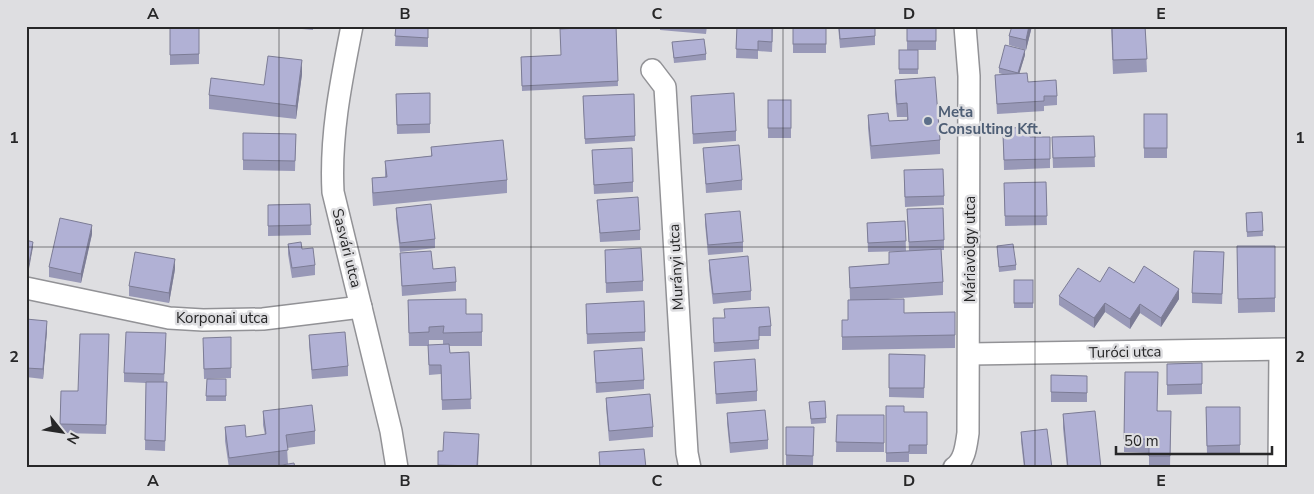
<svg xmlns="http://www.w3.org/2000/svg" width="1314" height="494" viewBox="0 0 1314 494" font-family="'Nunito Sans',sans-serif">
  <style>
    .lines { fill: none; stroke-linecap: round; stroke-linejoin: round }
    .street-casing { stroke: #929296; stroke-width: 24 }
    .street { stroke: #fff; stroke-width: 21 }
    .wall { fill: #9898b7; fill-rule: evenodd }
    .shaded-wall { fill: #7c7c95 }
    .building { fill: #b1b1d5; stroke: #7c7c95 }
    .grid { fill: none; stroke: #272728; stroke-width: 1; stroke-opacity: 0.55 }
    .service-dot { fill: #5c6f8a; stroke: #dedee1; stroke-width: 2 }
    .labels { text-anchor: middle; stroke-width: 5; stroke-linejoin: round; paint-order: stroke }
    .service-label { font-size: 15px; font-weight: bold; fill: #4e5e75; stroke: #dedee1; text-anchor: start }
    .street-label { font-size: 15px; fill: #272728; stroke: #dedee1 }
    .neatline { fill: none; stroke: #272728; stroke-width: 2 }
    .grid-label { font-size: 16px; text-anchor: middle; font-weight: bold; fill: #272728 }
  </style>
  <rect width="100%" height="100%" fill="#dedee1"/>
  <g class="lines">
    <!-- street casing -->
    <g class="street-casing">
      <g id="street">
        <path d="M352,26C341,82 330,135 333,192L391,431L397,468"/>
        <polyline points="652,70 665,87 687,453 690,468"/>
        <polyline points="26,288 169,318 203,320 263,319 361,307"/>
        <polyline points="970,354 1288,349"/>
        <path d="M954,468C965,460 966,446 968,433L969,76L965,26"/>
        <polyline points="1279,468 1280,350"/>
      </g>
    </g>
    <!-- street -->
    <use href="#street" class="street"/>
  </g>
  <!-- wall -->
  <g class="wall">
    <polygon points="170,26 199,26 199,64 170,65"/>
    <polygon points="271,26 313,26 313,30"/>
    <polygon points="396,26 428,26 428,47 395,46"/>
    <polygon points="616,26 618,86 522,91 521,57 561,55"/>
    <polygon points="660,26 707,26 706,34 660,30"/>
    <polygon points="737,26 773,26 772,52 758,51 758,59 736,58"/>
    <rect x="793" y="26" width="33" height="27"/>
    <polygon points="838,26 875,26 875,45 840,48"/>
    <polygon points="907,26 936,26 936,50 918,50 918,74 899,74 899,50 907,50"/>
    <polygon points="1032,26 1026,50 1009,45 1009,36"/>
    <polygon points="1111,26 1145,26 1147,72 1113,74"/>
    <polygon points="672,42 706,54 706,60 674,63"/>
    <polygon points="1025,55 1019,74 1028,82 1057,96 1057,105 1044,106 1044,111 997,114 995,75 1005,75 999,73 999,68"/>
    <polygon points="302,74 296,119 209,109 209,95 264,85"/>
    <polygon points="895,80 940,140 940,154 871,159 868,128 868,115 889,121 907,120 907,117 897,117 895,94"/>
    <polygon points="430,93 430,133 397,134 396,94"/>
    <polygon points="634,94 635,141 585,144 583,96"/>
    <polygon points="691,96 736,131 736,141 693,144"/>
    <rect x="768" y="100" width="23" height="38"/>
    <rect x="1144" y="114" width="23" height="44"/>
    <polygon points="243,133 296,134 295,171 243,170"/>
    <polygon points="1003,135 1030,137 1050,137 1050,168 1004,170"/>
    <polygon points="1094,136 1095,167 1053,168 1052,137"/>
    <polygon points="431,147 507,180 507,193 373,206 372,192 372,178 385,177 385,161 431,156"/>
    <polygon points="703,148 742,180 742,190 706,193"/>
    <polygon points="592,150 633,182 633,192 594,194"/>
    <polygon points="904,180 944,196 944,205 905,207"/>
    <polygon points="1046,182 1047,225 1005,226 1004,183"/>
    <polygon points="597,200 640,230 640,240 600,242"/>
    <polygon points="310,204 311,235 268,236 268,205"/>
    <polygon points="396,208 435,239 435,248 400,252 396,218"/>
    <polygon points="907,209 944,240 944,250 941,250 943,282 943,295 888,299 904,313 955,312 955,348 842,350 842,320 848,320 850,300 849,267 889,264 889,252 909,251"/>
    <polygon points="1262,212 1263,236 1247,237 1246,213"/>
    <polygon points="705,214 743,242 743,252 708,255 705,224"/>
    <polygon points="905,221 906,251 868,252 867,223"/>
    <polygon points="92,234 81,283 49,277 49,267"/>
    <polygon points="288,244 315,265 315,275 292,278 288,254"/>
    <polygon points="997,246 1016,265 1016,270 999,272"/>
    <polygon points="1237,246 1275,246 1275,312 1238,313"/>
    <polygon points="605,250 643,281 643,291 606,293"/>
    <polygon points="1224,252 1222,304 1192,303 1192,293"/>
    <polygon points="400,253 433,269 456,282 456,291 402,296"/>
    <polygon points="709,260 751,291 751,300 713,304 709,270"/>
    <polygon points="175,269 169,303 129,296 129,286"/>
    <rect x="1014" y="280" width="19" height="28"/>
    <polygon points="1100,282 1134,283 1179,299 1161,327 1140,313 1130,329 1105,312 1094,328 1059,305 1059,296"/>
    <path d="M408,300L466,314H482V346H449L450,353L469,352L471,409L442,410L441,374L429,375L428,346H409ZM429,340H443V345H429Z"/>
    <polygon points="586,304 645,332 645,341 587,344"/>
    <polygon points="713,318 771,326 771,336 759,336 759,349 714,352"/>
    <polygon points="26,319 47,330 43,379 26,377"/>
    <polygon points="109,334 106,434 60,433 61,391 78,391"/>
    <polygon points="309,335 348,366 348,376 312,379 309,344"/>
    <polygon points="231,337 231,378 204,379 203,347"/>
    <polygon points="166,343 164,382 167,382 165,451 145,450 146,383 124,382 124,373"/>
    <polygon points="594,351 644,380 644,389 596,393"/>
    <polygon points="889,354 925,355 924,398 889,397"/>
    <polygon points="714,362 757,391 757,401 716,404"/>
    <polygon points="1202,363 1202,394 1167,395 1167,364"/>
    <polygon points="1125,372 1158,411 1171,411 1170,468 1149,468 1149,453 1124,452"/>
    <polygon points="1051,375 1087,376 1087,402 1051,402"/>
    <polygon points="207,379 226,379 226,401 206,401"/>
    <polygon points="606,398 653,427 653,437 609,441 606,407"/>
    <polygon points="809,402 826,418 826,423 811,424"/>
    <polygon points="886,406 904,412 927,412 927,454 909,454 909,462 886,462"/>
    <polygon points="1206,407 1240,407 1240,455 1207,455"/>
    <polygon points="263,411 315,431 315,444 287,448 288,464 258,468 229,468 225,441 225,427 246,437 265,435 263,425"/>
    <polygon points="727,413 768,440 768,449 730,453 727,423"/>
    <polygon points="1063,414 1101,468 1067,468 1063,428"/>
    <polygon points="837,415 884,415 884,452 836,452"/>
    <polygon points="786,427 814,427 813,465 786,465"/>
    <polygon points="1021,432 1052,468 1024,468 1021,441"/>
    <polygon points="479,443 478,468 438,468 438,451 443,451"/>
  </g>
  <!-- shaded-wall -->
  <g class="shaded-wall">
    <polygon points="1029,26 1032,26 1026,50 1026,40"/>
    <polygon points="1025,50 1025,55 1018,78 1018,73"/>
    <polygon points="302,60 302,74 296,119 296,106"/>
    <polygon points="92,225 92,234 81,283 81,274"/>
    <polygon points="33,242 33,247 28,274 28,269"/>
    <polygon points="175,259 175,269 169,303 169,293"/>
    <polygon points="1179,289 1179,299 1161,327 1161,318"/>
    <polygon points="1105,303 1105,312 1094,328 1094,318"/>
    <polygon points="1140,304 1140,313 1130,329 1130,319"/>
    <polygon points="47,321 47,330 43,379 43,369"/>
  </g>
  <!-- building -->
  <g class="building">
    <polygon points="170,26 199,26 199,54 170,55"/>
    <polygon points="396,26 428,26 428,38 395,36"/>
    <polygon points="616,26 618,81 522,86 521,57 561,55 560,29"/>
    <polygon points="737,26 772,26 772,42 758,41 758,50 736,49"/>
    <rect x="793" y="26" width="33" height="18"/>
    <polygon points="839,26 875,26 875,36 840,39"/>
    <rect x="907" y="26" width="29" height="15"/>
    <polygon points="1012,26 1029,26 1026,40 1009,36"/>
    <polygon points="1112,26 1145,26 1147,59 1113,60"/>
    <polygon points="704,39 706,54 674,58 672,42"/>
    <polygon points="1005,45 1025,50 1018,73 999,68"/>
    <rect x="899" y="50" width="19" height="19"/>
    <polygon points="268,56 302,60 296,106 209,95 211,78 264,85"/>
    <polygon points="1027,73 1028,82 1056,80 1057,96 1044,96 1044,101 997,104 995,75"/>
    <polygon points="935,77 940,140 871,146 868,115 888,113 889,121 908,120 907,103 897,104 895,80"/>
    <polygon points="430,93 430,124 397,125 396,94"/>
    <polygon points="734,93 736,131 693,134 691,96"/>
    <polygon points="634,94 635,136 585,139 583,96"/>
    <rect x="768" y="100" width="23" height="28"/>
    <rect x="1144" y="114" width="23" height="34"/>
    <polygon points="1030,127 1030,137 1050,137 1050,159 1004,160 1003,135 1011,135 1011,128"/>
    <polygon points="243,133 296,134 295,161 243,160"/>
    <polygon points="1094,136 1095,157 1053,158 1052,137"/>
    <polygon points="503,140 507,180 373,193 372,178 387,177 385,161 432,156 431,147"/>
    <polygon points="739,145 742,180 706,184 703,148"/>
    <polygon points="632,148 633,182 594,185 592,150"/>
    <polygon points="943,169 944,196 905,197 904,170"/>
    <polygon points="1046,182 1047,216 1005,216 1004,183"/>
    <polygon points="638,197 640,230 600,233 597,200"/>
    <polygon points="310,204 311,225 268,226 268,205"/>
    <polygon points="431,204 435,239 400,243 396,208"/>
    <polygon points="943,208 944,240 909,242 907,209"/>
    <polygon points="740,211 743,242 708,245 705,214"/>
    <polygon points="1262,212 1263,231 1247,232 1246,213"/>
    <polygon points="60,218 92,225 81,274 49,267"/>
    <polygon points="905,221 906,241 868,243 867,223"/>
    <polygon points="26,240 33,242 28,269 26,269"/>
    <polygon points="301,242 302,249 313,248 315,265 292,268 288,244"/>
    <polygon points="1013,244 1016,265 999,267 997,246"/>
    <polygon points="1237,246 1275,246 1275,298 1238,299"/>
    <polygon points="641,248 643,281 606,283 605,250"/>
    <polygon points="941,249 943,282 850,288 849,267 889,264 889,252"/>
    <polygon points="431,251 433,269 455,267 456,282 402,286 400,253"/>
    <polygon points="1194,251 1224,252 1222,294 1192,293"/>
    <polygon points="135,252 175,259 169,293 129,286"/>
    <polygon points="748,256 751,291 713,294 709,260"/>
    <polygon points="1144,266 1179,289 1161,318 1140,304 1130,319 1105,303 1094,318 1059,296 1078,268 1100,282 1109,267 1134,283"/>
    <rect x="1014" y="280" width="19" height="23"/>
    <polygon points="466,299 466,314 482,314 482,332 443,333 444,326 429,327 429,332 409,333 408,300"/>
    <polygon points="904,299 904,313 955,312 955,335 842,337 842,320 848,320 848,300"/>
    <polygon points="644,301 645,332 587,334 586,304"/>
    <polygon points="769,307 771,326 759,327 759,340 714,343 713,318 725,318 724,309"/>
    <polygon points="26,319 47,321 43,369 26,368"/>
    <polygon points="126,332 166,333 164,374 124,373"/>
    <polygon points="345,332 348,366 312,370 309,335"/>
    <polygon points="80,334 109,334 106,425 60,424 61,391 78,391"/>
    <polygon points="231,337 231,368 204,369 203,338"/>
    <polygon points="449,344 450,353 469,352 471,399 442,400 441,365 429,365 428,345"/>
    <polygon points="642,348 644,380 596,383 594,351"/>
    <polygon points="889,354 925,355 924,388 889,388"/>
    <polygon points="755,359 757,391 716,394 714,362"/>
    <polygon points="1202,363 1202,384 1167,385 1167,364"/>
    <polygon points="1125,372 1158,372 1157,411 1171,411 1170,456 1149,456 1149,439 1124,439"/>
    <polygon points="1051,375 1087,376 1087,393 1051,392"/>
    <polygon points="207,379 226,379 226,396 206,396"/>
    <polygon points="146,382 167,382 165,441 145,440"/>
    <polygon points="650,394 653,427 609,431 606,398"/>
    <polygon points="825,401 826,418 811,419 809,402"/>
    <polygon points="312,405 315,431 286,435 288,450 229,458 225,427 245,425 246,437 266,434 263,411"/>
    <polygon points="886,406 904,406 904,412 927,412 927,445 909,445 909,452 886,453"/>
    <polygon points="1206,407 1240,407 1240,445 1207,446"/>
    <polygon points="765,410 768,440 730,443 727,413"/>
    <polygon points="1095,411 1101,468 1068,468 1063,414"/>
    <polygon points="837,415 884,415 884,443 836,442"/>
    <polygon points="786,427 814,427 813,456 786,455"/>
    <polygon points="1047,429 1052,468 1025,468 1021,432"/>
    <polygon points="444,432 479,434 477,466 438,465 438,451 443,451"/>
    <polygon points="644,449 646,468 600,468 599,452"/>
    <polygon points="294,463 295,468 264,468"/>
  </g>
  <!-- grid -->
  <path class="grid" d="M279,26V468M531,26V468M783,26V468M1035,26V468M26,247H1288"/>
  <!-- markers -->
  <circle class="service-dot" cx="928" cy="121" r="5"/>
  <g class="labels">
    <!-- service labels -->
    <g class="service-label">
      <text x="938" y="117">Meta<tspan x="938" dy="17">Consulting Kft.</tspan></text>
    </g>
    <!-- street labels -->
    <g class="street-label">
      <text transform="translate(347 248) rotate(76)" y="5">Sasvári utca</text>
      <text transform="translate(970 249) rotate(-90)" y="5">Máriavölgy utca</text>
      <text transform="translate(676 267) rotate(-93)" y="5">Murányi utca</text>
      <text x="222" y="323">Korponai utca</text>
      <text transform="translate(1125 352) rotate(-1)" y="5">Turóci utca</text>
    </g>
  </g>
  <!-- border -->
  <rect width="1314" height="494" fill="none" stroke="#dedee1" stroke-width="55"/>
  <!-- north arrow -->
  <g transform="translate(62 432) rotate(120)" stroke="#dedee1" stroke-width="4" paint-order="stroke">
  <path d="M0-4L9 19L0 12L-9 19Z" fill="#272728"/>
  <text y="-8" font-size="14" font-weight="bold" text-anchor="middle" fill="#272728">N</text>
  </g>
  <!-- scale -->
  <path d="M1116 446v8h156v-8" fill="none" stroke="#272728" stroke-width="2.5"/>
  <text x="1124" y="446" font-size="15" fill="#272728" stroke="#dedee1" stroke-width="4" paint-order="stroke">50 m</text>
  <rect x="28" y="28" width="1258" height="438" class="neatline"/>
  <g class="grid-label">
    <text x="153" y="19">A</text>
    <text x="405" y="19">B</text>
    <text x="657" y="19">C</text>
    <text x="909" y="19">D</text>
    <text x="1161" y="19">E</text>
    <text x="14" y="143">1</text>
    <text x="1300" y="143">1</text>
    <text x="14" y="362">2</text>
    <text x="1300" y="362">2</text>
    <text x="153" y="486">A</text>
    <text x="405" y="486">B</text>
    <text x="657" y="486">C</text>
    <text x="909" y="486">D</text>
    <text x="1161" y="486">E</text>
  </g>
</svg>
